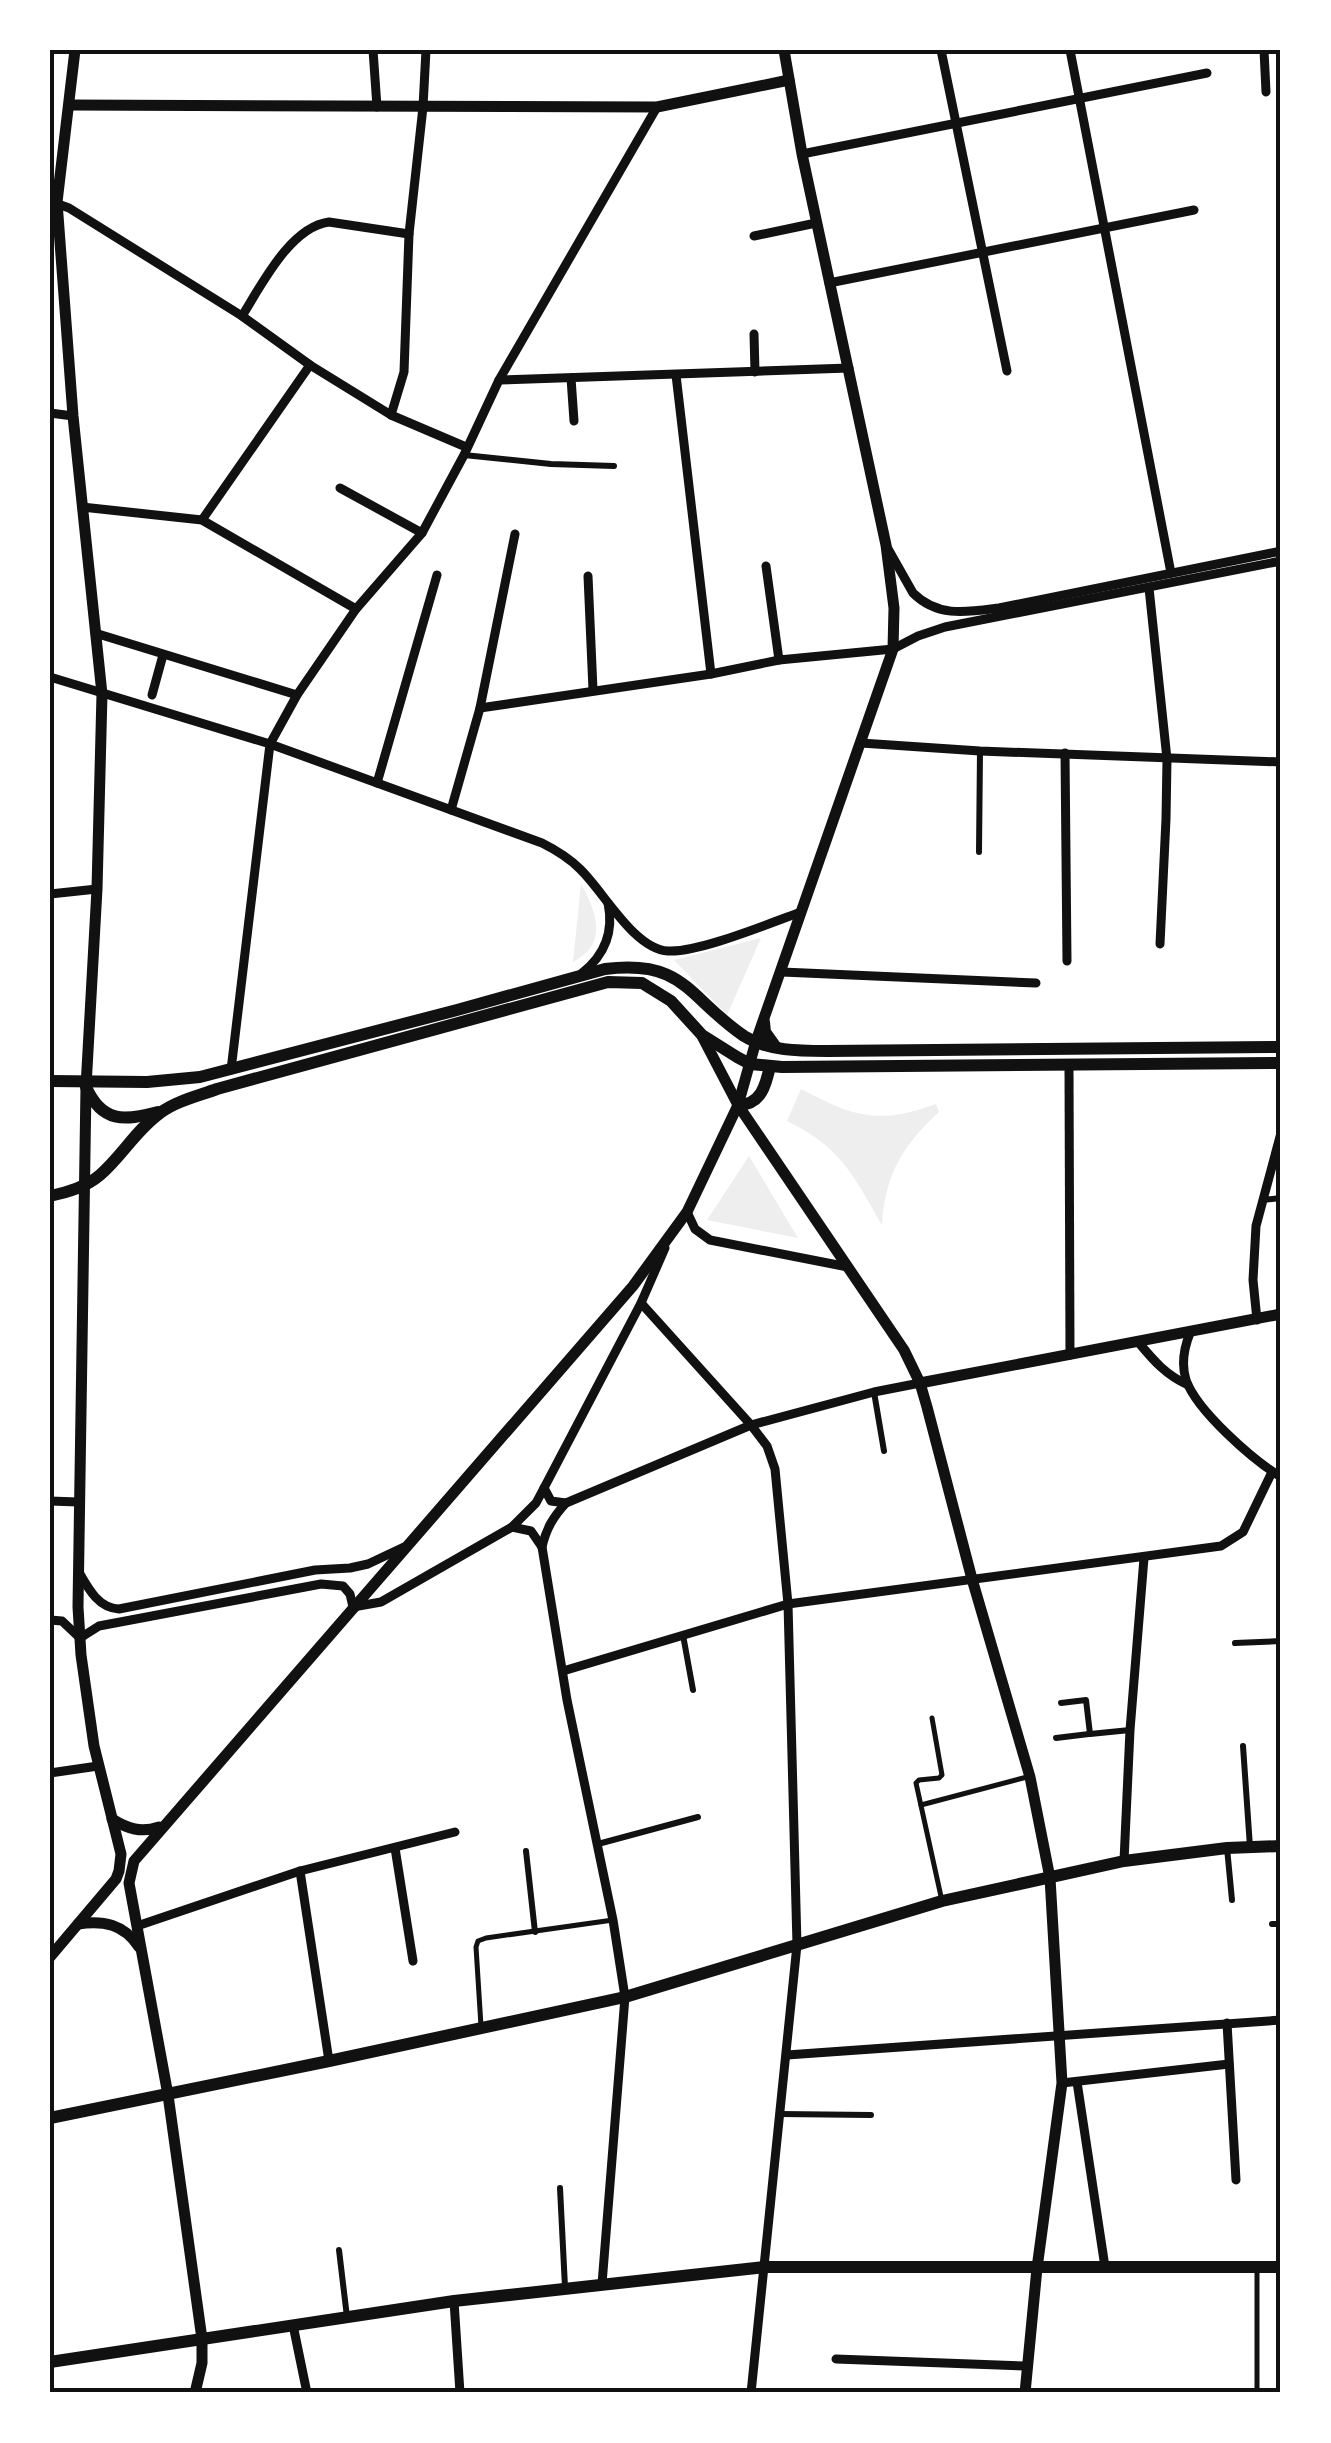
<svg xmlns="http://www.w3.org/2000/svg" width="1331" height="2443" viewBox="0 0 1331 2443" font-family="Georgia,serif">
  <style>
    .green { fill: #eee }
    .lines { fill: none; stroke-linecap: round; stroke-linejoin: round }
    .service { stroke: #111; stroke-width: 5 }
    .pedestrian { stroke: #111; stroke-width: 6 }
    .minor { stroke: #111; stroke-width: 9 }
    .tertiary { stroke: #111; stroke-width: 11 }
    .secondary { stroke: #111; stroke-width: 12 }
    .neatline { fill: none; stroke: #111; stroke-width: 4 }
  </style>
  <rect width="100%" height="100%" fill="#fff"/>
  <!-- green -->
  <g class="green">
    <path d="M581,884C596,912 609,943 573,962Z"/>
    <polygon points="761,938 727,1015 674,960"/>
    <path d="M801,1089C854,1117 878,1125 936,1104L939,1112C902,1146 885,1175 882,1225C853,1175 841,1147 787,1121Z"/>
    <polygon points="749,1156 798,1238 707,1220"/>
  </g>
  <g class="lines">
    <!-- service -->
    <g class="service">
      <polyline points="932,1718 942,1775 939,1778 919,1780 916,1783 942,1901"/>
      <polyline points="921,1805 1027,1777"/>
      <polyline points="481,2026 476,1947 478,1941 486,1938 613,1920"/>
      <polyline points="1257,2271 1257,2393"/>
    </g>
    <!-- pedestrian -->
    <g class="pedestrian">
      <polyline points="464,455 551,464 614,466"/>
      <polyline points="979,852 980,751"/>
      <polyline points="1262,1200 1281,1198"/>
      <polyline points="874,1392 884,1451"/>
      <polyline points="683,1635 693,1690"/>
      <polyline points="1235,1643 1281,1641"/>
      <polyline points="1061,1703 1086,1700 1090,1734 1130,1730"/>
      <polyline points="1056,1738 1089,1734"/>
      <polyline points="1243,1746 1250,1847"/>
      <polyline points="598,1844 698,1817"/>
      <polyline points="1227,1848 1232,1900"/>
      <polyline points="526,1851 535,1932"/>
      <polyline points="1272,1924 1281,1924"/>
      <polyline points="780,2114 871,2115"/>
      <polyline points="560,2188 565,2287"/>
      <polyline points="339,2250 347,2317"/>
    </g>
    <!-- minor -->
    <g class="minor">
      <polyline points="373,50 377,107"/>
      <polyline points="941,50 1007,371"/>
      <polyline points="1070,50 1171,573"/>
      <polyline points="1264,50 1266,92"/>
      <polyline points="802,154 1207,73"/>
      <polyline points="50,201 69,208 242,316 310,365 391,415 466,447"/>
      <polyline points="754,236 816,223"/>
      <polyline points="829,283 1194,210"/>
      <path d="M242,316C261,286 290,227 329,222L409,234"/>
      <polyline points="754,334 755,372"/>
      <polyline points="676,375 711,674"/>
      <polyline points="571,378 574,421"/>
      <polyline points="499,380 849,368"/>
      <polyline points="50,413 73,416"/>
      <polyline points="391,415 404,372 409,234 423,107 426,50"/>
      <polyline points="340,488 422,533"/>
      <polyline points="82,507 202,520 356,609"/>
      <polyline points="202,520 310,365"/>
      <path d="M887,547L913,593C938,618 968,612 999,608L1281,551"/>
      <polyline points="766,566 779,660"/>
      <polyline points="588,576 593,690"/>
      <polyline points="1149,588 1167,759 1166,819 1160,944"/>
      <polyline points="95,633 297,695"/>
      <path d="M50,677L270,744L542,843C556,850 569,858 580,869C604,892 634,949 668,951C698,953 770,923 801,912"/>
      <polyline points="152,695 163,655"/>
      <polyline points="480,708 711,674 779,660 893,649 918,636 945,627 1281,561"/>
      <polyline points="861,743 980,751 1281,762"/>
      <polyline points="1065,753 1067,961"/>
      <polyline points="377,783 437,575"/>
      <polyline points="451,810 480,708 515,534"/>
      <polyline points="50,894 97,889"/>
      <polyline points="782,972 1036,983"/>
      <path d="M582,973C605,955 614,932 608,903"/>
      <polyline points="1069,1067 1070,1355"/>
      <polyline points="231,1070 270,744 297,695 356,609 422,533 464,455 499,380 657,107"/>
      <polyline points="687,1212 695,1229 710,1240 848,1267"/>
      <polyline points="641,1303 751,1425 767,1446 775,1469 788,1604 797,1945 751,2393"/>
      <polyline points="1257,1320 1253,1280 1256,1226 1281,1133"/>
      <path d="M1190,1333C1184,1348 1181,1364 1186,1380C1197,1411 1253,1460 1281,1477"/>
      <path d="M1139,1343C1154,1361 1166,1375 1188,1385"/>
      <polyline points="544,1488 551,1501 566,1503"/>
      <polyline points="50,1501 78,1502"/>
      <polyline points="512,1527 531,1531 542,1547"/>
      <path d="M80,1574C89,1590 99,1608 119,1609L315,1570L350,1568L368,1564L404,1547"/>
      <polyline points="50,1620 62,1621 80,1638 99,1626 321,1584 343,1586 350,1594 353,1607 381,1602 512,1527 536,1503 544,1488 641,1303 665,1248"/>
      <polyline points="563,1671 788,1604 1221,1546 1243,1532 1272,1472"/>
      <polyline points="50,1773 98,1766"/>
      <polyline points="395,1848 413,1961"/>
      <polyline points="1124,1861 1130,1730 1144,1558"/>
      <polyline points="300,1871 329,2061"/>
      <polyline points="137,1926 300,1871 455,1832"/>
      <polyline points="1227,2023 1236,2180"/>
      <polyline points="787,2055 1281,2020"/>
      <polyline points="1077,2082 1105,2267"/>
      <polyline points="1062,2083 1229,2064"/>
      <path d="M602,2284L625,1997L613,1920L567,1700L542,1547C546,1529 553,1517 566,1503L751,1425L874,1392L920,1383"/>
      <polyline points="454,2301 460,2393"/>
      <polyline points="293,2325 307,2393"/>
      <polyline points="836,2359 1026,2366"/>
    </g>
    <!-- tertiary -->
    <g class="tertiary">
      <polyline points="69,105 657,107 789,80"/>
      <polyline points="702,1036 738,1105 904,1350 920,1383 927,1407 972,1579 1030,1777 1050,1878 1062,2083 1037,2268 1025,2393"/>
      <polyline points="920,1383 1281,1314"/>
      <path d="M112,1819C128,1829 141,1833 159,1827"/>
      <path d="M78,1924C103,1920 124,1924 139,1947"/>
      <polyline points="50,1957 116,1879 119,1871 121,1854 94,1746 81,1655 78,1607 86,1087 97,889 102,694 73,416 57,202 75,50"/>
      <polyline points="195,2393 202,2363 202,2339 168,2095 129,1883 134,1861 633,1286 687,1212 738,1105 756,1041 893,649 894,608 886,545 802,154 784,50"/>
    </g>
    <!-- secondary -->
    <g class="secondary">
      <polyline points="764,1022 765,1032 775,1046"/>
      <path d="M50,1081L147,1082L200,1077L457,1010L605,969C685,959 688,998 744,1036C768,1051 799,1051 827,1051L1281,1047"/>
      <path d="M86,1087C102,1123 124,1121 158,1112"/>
      <path d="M738,1105C761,1105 766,1085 770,1066"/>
      <path d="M50,1196C68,1192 86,1187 100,1175C122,1156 136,1130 160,1113C176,1101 198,1096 217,1089L608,982L642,983L671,1001L702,1035L737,1057L750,1064L782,1067L1281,1063"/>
      <polyline points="50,2118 329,2061 625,1997 942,1901 1124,1861 1227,1848 1281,1846"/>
      <polyline points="50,2362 454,2301 765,2267 1281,2267"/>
    </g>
  </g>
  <!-- border -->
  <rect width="1331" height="2443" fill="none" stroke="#ffffff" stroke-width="105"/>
  <rect x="52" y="52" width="1226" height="2338" class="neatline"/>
</svg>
